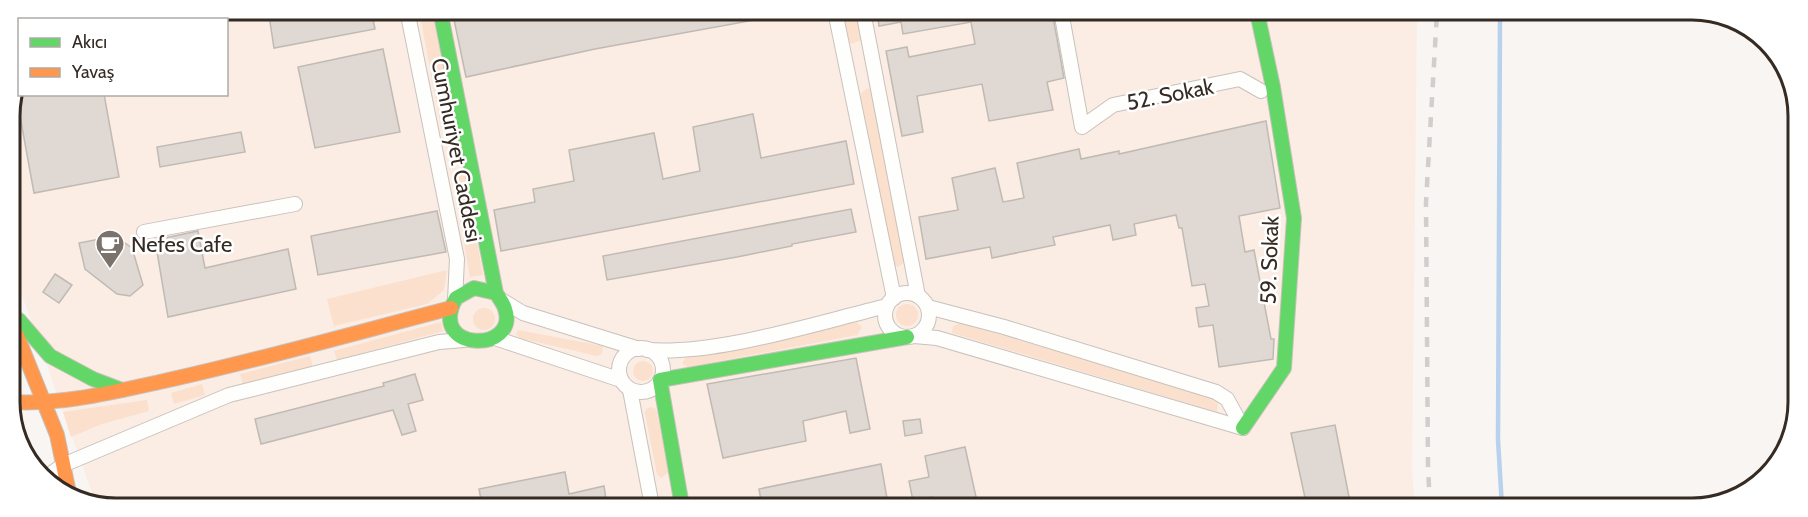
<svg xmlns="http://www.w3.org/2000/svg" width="1808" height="517" viewBox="0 0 1808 517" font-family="Cabin,sans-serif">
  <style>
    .built { fill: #fbede3 }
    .green { fill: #fae0cd }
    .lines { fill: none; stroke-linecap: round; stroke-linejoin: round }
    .stream { stroke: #b8d2ed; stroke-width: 4.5 }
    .building { fill: #dfd8d3; stroke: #c0bab4; stroke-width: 1.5 }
    .street-casing { stroke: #c8c1bc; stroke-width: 16 }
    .fast-casing { stroke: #c8c1bc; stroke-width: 16 }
    .slow-casing { stroke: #c8c1bc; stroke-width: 16 }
    .street { stroke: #fefefd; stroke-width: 14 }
    .fast { stroke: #63d668; stroke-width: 14 }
    .slow { stroke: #ff974d; stroke-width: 14 }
    .rail { stroke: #d0cfcd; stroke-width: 4.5; stroke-dasharray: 10 10; stroke-linecap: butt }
    .labels { text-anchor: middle; stroke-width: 5; stroke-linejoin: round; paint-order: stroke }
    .street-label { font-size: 22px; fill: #362b23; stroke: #fff }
    .poi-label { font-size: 22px; fill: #362b23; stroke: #fff; text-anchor: start }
    .rim { fill: none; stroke: #362b23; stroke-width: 3 }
  </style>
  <rect width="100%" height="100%" fill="#f8f5f2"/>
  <!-- built -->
  <polygon class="built" points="115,9 1417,12 1412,470 1415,507 96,504 10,261 9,109 19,86 20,94 226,94 226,20 71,19"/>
  <!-- green -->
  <g class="green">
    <polygon points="419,10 432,10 453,119 450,125 444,125 440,121"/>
    <polygon points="843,11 856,11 862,40 851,44 849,41"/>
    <polygon points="868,88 873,91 905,262 898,267 893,263 861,97 861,93"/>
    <polygon points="461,174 465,176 483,275 470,277 453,179"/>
    <polygon points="447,270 444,290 427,304 334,326 327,299"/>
    <circle cx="907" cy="315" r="11"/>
    <circle cx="484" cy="319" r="11"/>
    <polygon points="441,322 443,331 337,360 334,351"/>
    <polygon points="856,322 862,327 857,335 688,367 682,364 686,356"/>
    <polygon points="960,323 1175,385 1218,401 1217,412 952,333 953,326"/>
    <polygon points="518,330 603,346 602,354 597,356 519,338 516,334"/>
    <polygon points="310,356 313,367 243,385 240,374"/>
    <circle cx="643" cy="371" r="10"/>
    <polygon points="202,384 205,395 174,404 171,393"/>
    <polygon points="147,400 149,411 102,424 71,437 63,412"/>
    <polygon points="651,407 656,409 669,472 661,478 657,474 645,413 646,409"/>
  </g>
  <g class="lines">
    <!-- stream -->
    <polyline class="stream" points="1500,12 1498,440 1502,507"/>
  </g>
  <!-- building -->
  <g class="building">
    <polygon points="268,9 371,10 375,29 274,48"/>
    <polygon points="452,10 775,10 776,16 595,49 466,77"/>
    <polygon points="877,11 1052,11 1064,78 1047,82 1053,110 989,121 982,84 917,96 923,132 902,136 886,51 907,47 909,57 975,44 971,22 903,34 901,22 879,26"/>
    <polygon points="383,49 400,132 315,148 298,67"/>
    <polygon points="16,94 104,94 119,177 34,193"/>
    <polygon points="753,114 761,158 846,141 854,184 501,251 494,210 535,202 533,189 574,181 569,150 654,133 663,179 700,171 693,127"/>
    <polygon points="1266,121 1280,208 1239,216 1245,252 1254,250 1271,339 1274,339 1273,359 1219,367 1213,325 1199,327 1196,308 1209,306 1205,284 1192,286 1182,228 1179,228 1176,215 1134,224 1136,235 1113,240 1110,225 1053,237 1055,245 992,258 990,247 926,259 919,217 958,210 952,178 995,168 1003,202 1024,198 1017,163 1079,149 1081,159 1119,151 1119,154"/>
    <polygon points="241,132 245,152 160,167 157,147"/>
    <polygon points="851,209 856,232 792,244 792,246 737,257 607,280 603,256"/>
    <polygon points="437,211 446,252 318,275 311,236"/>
    <polygon points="198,231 205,268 288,249 296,289 168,317 155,240"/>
    <polygon points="115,236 132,248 143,285 130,296 117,294 85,269 79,243"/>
    <polygon points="55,274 72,285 59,303 43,292"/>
    <polygon points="856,358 870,429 850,433 846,411 803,421 806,441 723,458 707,384"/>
    <polygon points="415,374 423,400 408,404 416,431 402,435 393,410 261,444 255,419 384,386 383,383"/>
    <polygon points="920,419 922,433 905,436 903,421"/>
    <polygon points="1335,425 1351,507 1307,507 1291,433"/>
    <polygon points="965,447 978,506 934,506 932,497 913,501 909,481 929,477 925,456"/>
    <polygon points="881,464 888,504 762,506 759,489"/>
    <polygon points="565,472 569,494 604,486 607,506 482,505 479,489"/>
  </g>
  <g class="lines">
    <!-- street casing -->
    <g class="street-casing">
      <g id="street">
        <polyline points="407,10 457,259 455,300"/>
        <polyline points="835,11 894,298"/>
        <polyline points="863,11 918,296"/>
        <polyline points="1061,11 1082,127 1113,105 1240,79 1261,91"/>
        <polyline points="144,232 295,204"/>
        <circle cx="907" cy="315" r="22"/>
        <polyline points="503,301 523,313 639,349"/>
        <polyline points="928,307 1004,327 1216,392 1227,399 1243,428"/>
        <polyline points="914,336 937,338 1243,428"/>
        <polyline points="495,338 621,380"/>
        <circle cx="641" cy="370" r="22"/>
        <path d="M647,350C718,355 816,323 887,306"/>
        <polyline points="630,390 652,506"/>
        <polyline points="44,479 63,465 229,395 439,342 464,340"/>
      </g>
    </g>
    <!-- fast casing -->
    <g class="fast-casing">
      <g id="fast">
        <path d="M440,10L496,293C499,298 504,304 505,309C520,353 426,353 456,298L474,288L496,293"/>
        <polyline points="19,320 50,356 93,379 122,390"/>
        <polyline points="1243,428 1284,368 1294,218 1273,87 1257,12"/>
        <polyline points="682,506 660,380 907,337"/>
      </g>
    </g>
    <!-- slow casing -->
    <g class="slow-casing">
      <g id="slow">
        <polyline points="10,318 57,435 69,493"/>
        <path d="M11,402C63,405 113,392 164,381C260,360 355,333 451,308"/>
      </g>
    </g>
    <!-- street -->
    <use href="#street" class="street"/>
    <!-- fast -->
    <use href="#fast" class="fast"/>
    <!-- slow -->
    <use href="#slow" class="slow"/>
    <!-- rail -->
    <polyline class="rail" points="1430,507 1428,467 1426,202 1437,12"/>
  </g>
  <!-- icons -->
  <defs>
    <g id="cafe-pin" transform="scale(1.5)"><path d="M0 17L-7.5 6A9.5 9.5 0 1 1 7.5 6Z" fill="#7a726b" stroke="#fff"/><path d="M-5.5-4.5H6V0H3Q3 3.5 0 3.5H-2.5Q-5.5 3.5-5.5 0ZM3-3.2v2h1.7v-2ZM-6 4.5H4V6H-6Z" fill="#fff"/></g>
  </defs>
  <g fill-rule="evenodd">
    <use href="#cafe-pin" x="110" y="244"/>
  </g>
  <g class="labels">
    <!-- street labels -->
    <g class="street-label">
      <text transform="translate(1170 94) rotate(-11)" y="8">52. Sokak</text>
      <text transform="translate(457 150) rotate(79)" y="8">Cumhuriyet Caddesi</text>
      <text transform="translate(1269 260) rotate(-88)" y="8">59. Sokak</text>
    </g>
    <!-- poi labels -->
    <g class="poi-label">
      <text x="131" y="252">Nefes Cafe</text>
    </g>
  </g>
  <!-- crop -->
  <path d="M0 0H1808V517H0ZM116 20H1692A96 96 0 0 1 1788 116V402A96 96 0 0 1 1692 498H116A96 96 0 0 1 20 402V116A96 96 0 0 1 116 20Z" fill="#fff" fill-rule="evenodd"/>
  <path class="rim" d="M116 20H1692A96 96 0 0 1 1788 116V402A96 96 0 0 1 1692 498H116A96 96 0 0 1 20 402V116A96 96 0 0 1 116 20Z"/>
  <!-- legend -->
  <rect x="18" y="18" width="210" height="78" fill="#ffffff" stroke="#afaaa7" stroke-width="1.5"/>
  <rect x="30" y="38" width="30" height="9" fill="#63d668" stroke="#afaaa7" stroke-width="1.5"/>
  <text x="72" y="48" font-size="18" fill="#362b23">Akıcı</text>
  <rect x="30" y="68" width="30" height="9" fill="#ff974d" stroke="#afaaa7" stroke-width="1.5"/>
  <text x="72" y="78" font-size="18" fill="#362b23">Yavaş</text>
</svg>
